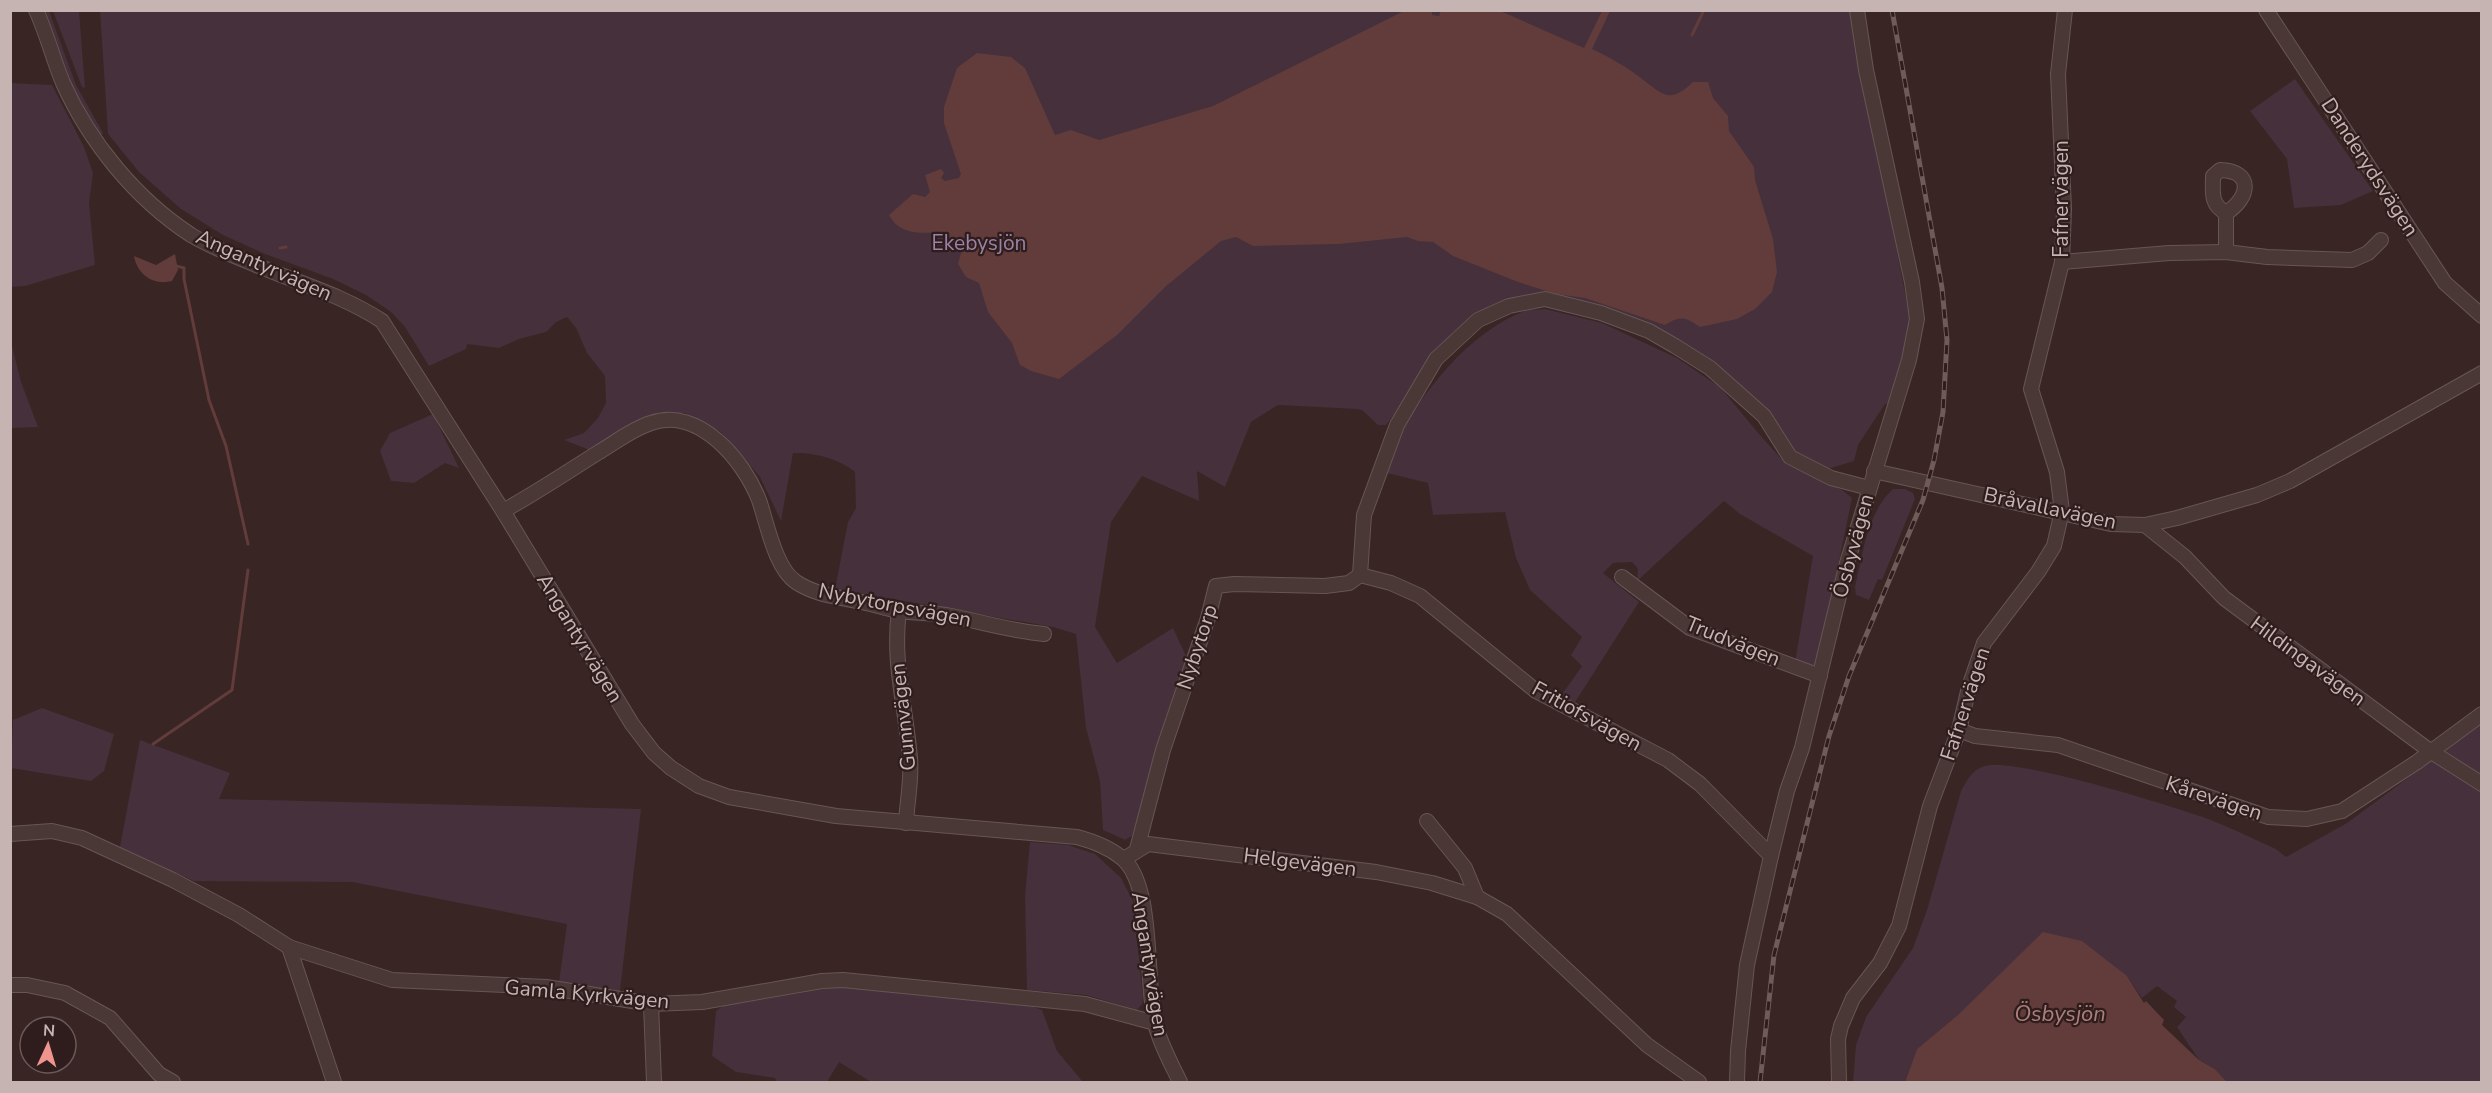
<svg xmlns="http://www.w3.org/2000/svg" width="2492" height="1093" viewBox="0 0 2492 1093" font-family="'Nunito Sans',sans-serif">
  <style>
    .green { fill: #45303c }
    .water { fill: #613c3a }
    .lines { fill: none; stroke-linecap: round; stroke-linejoin: round }
    .stream { stroke: #613c3a; stroke-width: 3 }
    .minor-casing { stroke: #675655; stroke-width: 16 }
    .minor { stroke: #4a3837; stroke-width: 14 }
    .rail-casing { stroke: #705b59; stroke-width: 5 }
    .rail { stroke: #2e1d1c; stroke-width: 3; stroke-dasharray: 9; stroke-linecap: butt }
    .labels { text-anchor: middle; stroke-width: 4.5; stroke-linejoin: round; paint-order: stroke }
    .street-label { font-size: 21px; fill: #c5b4b2; stroke: #2e1d1c }
    .park-label { font-size: 21px; fill: #9a81a5; stroke: #2e1d1c }
    .water-label { font-size: 22px; font-style: italic; fill: #ab7e7c; stroke: #2e1d1c }
  </style>
  <rect width="100%" height="100%" fill="#392524"/>
  <!-- green -->
  <g class="green">
    <polygon points="43,11 49,11 76,85 103,133 100,136 76,98"/>
    <polygon points="53,11 79,11 85,88 82,87"/>
    <path d="M100,11H1851L1910,319L1897,380L1889,403L1885,404L1858,445L1854,461L1824,470L1797,455L1752,403L1699,355L1548,301L1484,320L1417,385L1386,425H1378L1362,410L1357,409L1278,405L1251,422L1225,487L1197,471L1199,501L1142,476L1111,522L1095,627L1117,663L1173,628L1187,658L1132,836L1125,840L1103,830L1100,781L1086,728L1076,634L1053,627L835,589L848,522L856,508L855,472C840,459 813,452 793,453L781,521L760,477L721,432L685,413L653,416L592,451L564,440L584,433L598,418L606,403L605,376L587,353L576,328L567,317L556,322L546,332L519,339L499,348L467,344L466,349L429,366L405,327L391,312L366,295L333,279L265,254L223,235L181,209L139,172L108,134Z"/>
    <polygon points="2295,79 2373,191 2341,205 2294,208 2287,159 2250,111"/>
    <polygon points="10,83 52,85 84,147 93,173 89,203 95,265 25,286 11,287"/>
    <path d="M1545,309L1602,323L1677,358L1720,387L1759,434L1786,464L1842,490L1852,498L1817,668L1795,662L1813,556L1740,514L1724,501L1637,581L1638,569L1632,562L1613,563L1603,573L1639,602L1572,707L1558,700L1582,666L1571,655L1582,637L1530,590L1516,558L1505,512L1433,515L1428,483L1387,473C1389,463 1391,451 1396,442C1422,392 1468,334 1522,312C1529,309 1537,310 1545,309Z"/>
    <polygon points="11,342 21,382 38,427 11,428"/>
    <polygon points="433,414 459,468 445,463 414,483 391,481 380,451 390,433"/>
    <path d="M1893,489H1905L1913,493L1915,499L1882,580L1878,579L1869,600L1856,595L1855,587C1863,553 1867,513 1893,489Z"/>
    <polygon points="42,708 114,734 104,771 91,781 11,768 13,720"/>
    <path d="M2481,724V1082H2227L2215,1069L2199,1060L2177,1027L2186,1017L2174,1007L2177,1001L2157,986L2142,998L2127,976L1959,1014L1917,1049L1905,1082H1853L1856,1045L1866,1017L1913,948L1927,910L1961,791C1967,781 1971,771 1982,767C2011,755 2164,804 2200,816C2226,825 2251,838 2276,849L2286,857L2347,823Z"/>
    <polygon points="140,740 230,773 219,799 641,809 620,991 559,982 567,924 352,882 194,881 120,847"/>
    <polygon points="1030,842 1068,845 1095,854 1121,878 1133,901 1143,997 1142,1004 1137,1010 1086,995 1027,990 1025,896"/>
    <polygon points="842,986 1026,1004 1042,1010 1057,1051 1083,1082 871,1082 839,1062 827,1082 777,1082 775,1078 736,1072 712,1056 716,1011 723,1006"/>
  </g>
  <!-- water -->
  <g class="water">
    <path d="M1406,10L1432,11V15L1439,16L1441,11L1496,10L1505,13L1584,48L1602,11H1610L1592,49C1609,57 1627,67 1641,78C1662,94 1669,105 1693,82H1708L1713,98L1728,116L1729,131L1754,167L1755,180L1773,239L1777,272L1772,292L1755,309L1737,319L1700,327C1686,317 1680,315 1665,325L1585,298L1556,294L1518,282L1453,256L1433,242L1418,241L1407,237L1339,244L1253,246L1236,237L1221,241L1165,287L1117,335L1059,379L1031,371L1020,365L1012,343L988,312L979,283L966,277L958,264L961,253L944,233C922,232 901,237 889,215L913,194L925,197L930,192L925,175L941,169L944,173L941,178L945,181L959,178L961,174L944,123V107L957,68L977,53L1011,57L1025,68L1055,135L1071,130L1099,140L1213,106Z"/>
    <path d="M175,254L178,270L172,281C153,286 137,274 134,256L156,265Z"/>
    <polygon points="2043,932 2082,941 2127,976 2144,1003 2146,1001 2164,1020 2162,1025 2199,1060 2215,1069 2227,1082 1905,1082 1917,1049 1959,1014"/>
  </g>
  <g class="lines">
    <!-- stream -->
    <g class="stream">
      <polyline points="1692,35 1704,10"/>
      <polyline points="280,248 286,247"/>
      <polyline points="176,266 184,268 184,279 209,400 226,446 248,544"/>
      <polyline points="153,744 232,690 248,570"/>
    </g>
    <!-- minor casing -->
    <g class="minor-casing">
      <g id="minor">
        <path d="M36,10C47,34 53,59 63,83C90,143 136,199 191,235C209,246 230,254 249,262C294,282 341,294 382,321L503,511L632,724L654,753L671,768L699,786L729,797L836,816L1077,837C1092,841 1110,848 1122,858C1155,885 1145,982 1155,1023C1160,1044 1171,1063 1180,1082"/>
        <polyline points="2266,10 2445,283 2482,316"/>
        <path d="M2226,252V213C2250,198 2254,171 2220,170L2213,176C2213,193 2210,204 2226,213"/>
        <polyline points="2062,262 2169,253 2226,252 2267,257 2352,260 2368,253 2381,240"/>
        <polyline points="1874,471 2111,524 2145,525 2177,518 2257,495 2290,481 2482,373"/>
        <path d="M503,511C536,493 567,472 599,452C616,442 632,429 651,423C699,406 744,461 759,500C767,523 775,568 796,582C815,595 839,597 861,602C874,604 887,609 900,611C915,613 931,613 946,615C979,621 1010,631 1044,634"/>
        <polyline points="2145,525 2185,557 2224,598 2430,751 2482,784"/>
        <polyline points="1360,575 1364,515 1397,425 1436,359 1478,320 1509,306 1545,299 1601,313 1649,331 1675,346 1710,368 1764,416 1790,457 1831,478 1869,488"/>
        <polyline points="1360,575 1391,583 1420,596 1536,691 1668,760 1700,784 1771,856"/>
        <polyline points="1622,577 1690,628 1820,676"/>
        <path d="M899,611C892,662 906,708 910,758C912,779 907,802 906,823"/>
        <polyline points="1959,730 1975,736 2058,745 2268,817 2307,819 2342,811 2417,762 2482,714"/>
        <polyline points="1427,821 1465,868 1477,897"/>
        <polyline points="10,834 52,831 82,838 173,880 239,915 289,947 392,980 546,987 651,1004 702,1002 822,981 843,980 1085,1004 1155,1023"/>
        <polyline points="1137,849 1163,750 1208,618 1216,586 1234,584 1325,586 1349,583 1360,575"/>
        <polyline points="1124,859 1148,844 1376,872 1432,883 1477,897 1507,914 1647,1045 1699,1082"/>
        <polyline points="289,947 334,1082"/>
        <polyline points="10,985 27,985 65,993 110,1018 159,1074 173,1082"/>
        <polyline points="651,1004 654,1082"/>
        <polyline points="1737,1082 1738,1051 1747,965 1771,856 1787,791 1802,748 1847,563 1909,360 1917,319 1912,282 1866,70 1857,10"/>
        <polyline points="1839,1082 1838,1039 1841,1026 1853,998 1880,963 1899,926 1930,806 1959,730 1969,687 1984,643 2038,572 2054,546 2062,511 2057,472 2031,389 2062,262 2064,209 2058,74 2065,10"/>
      </g>
    </g>
    <!-- minor -->
    <use href="#minor" class="minor"/>
    <!-- rail casing -->
    <g class="rail-casing">
      <polyline id="rail" points="1760,1082 1774,955 1829,736 1849,676 1923,500 1934,460 1943,412 1947,340 1942,288 1892,10"/>
    </g>
    <!-- rail -->
    <use href="#rail" class="rail"/>
  </g>
  <g class="labels">
    <!-- street labels -->
    <g class="street-label">
      <text transform="translate(2370 167) rotate(57)" y="7">Danderydsvägen</text>
      <text transform="translate(2061 199) rotate(-90)" y="7">Fafnervägen</text>
      <text transform="translate(264 265) rotate(24)" y="7">Angantyrvägen</text>
      <text transform="translate(2050 508) rotate(12)" y="7">Bråvallavägen</text>
      <text transform="translate(1853 546) rotate(-75)" y="7">Ösbyvägen</text>
      <text transform="translate(895 605) rotate(11)" y="7">Nybytorpsvägen</text>
      <text transform="translate(580 638) rotate(59)" y="7">Angantyrvägen</text>
      <text transform="translate(1733 641) rotate(22)" y="7">Trudvägen</text>
      <text transform="translate(1197 647) rotate(-72)" y="7">Nybytorp</text>
      <text transform="translate(2308 661) rotate(36)" y="7">Hildingavägen</text>
      <text transform="translate(1965 704) rotate(-72)" y="7">Fafnervägen</text>
      <text transform="translate(1587 716) rotate(29)" y="7">Fritiofsvägen</text>
      <text transform="translate(903 717) rotate(-96)" y="7">Gunnvägen</text>
      <text transform="translate(2214 798) rotate(18)" y="7">Kårevägen</text>
      <text transform="translate(1300 862) rotate(7)" y="7">Helgevägen</text>
      <text transform="translate(1150 964) rotate(81)" y="7">Angantyrvägen</text>
      <text transform="translate(587 994) rotate(5)" y="7">Gamla Kyrkvägen</text>
    </g>
    <!-- park labels -->
    <g class="park-label">
      <text x="979" y="250">Ekebysjön</text>
    </g>
    <!-- water labels -->
    <g class="water-label">
      <text x="2060" y="1021">Ösbysjön</text>
    </g>
  </g>
  <!-- border -->
  <rect width="2492" height="1093" fill="none" stroke="#c5b4b2" stroke-width="24"/>
  <!-- north arrow -->
  <g transform="translate(48 1045) rotate(4)"><circle r="28" fill="#2e1d1c" stroke="#6a5958" stroke-width="1.5"/>
  <path d="M0-4.5L10 22L0 15L-10 22Z" fill="#f0958d"/>
  <text y="-9" font-size="16" font-weight="bold" text-anchor="middle" fill="#c5b4b2">N</text>
  </g>
</svg>
